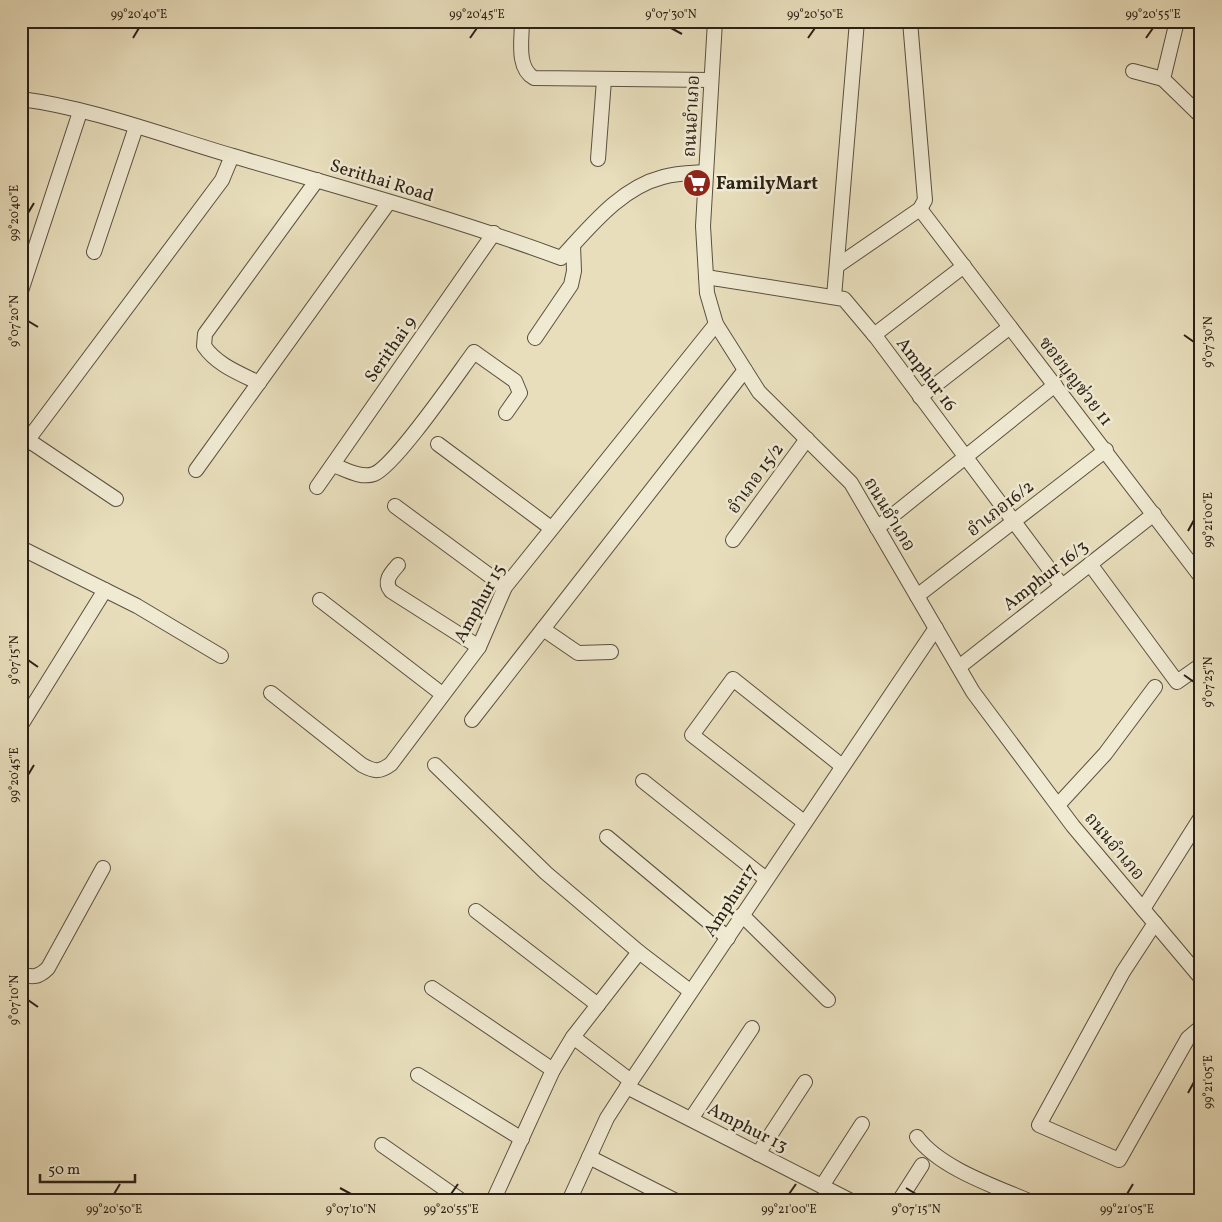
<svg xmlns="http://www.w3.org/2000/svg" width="1222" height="1222" viewBox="0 0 1222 1222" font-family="Vollkorn,'Noto Serif Thai',serif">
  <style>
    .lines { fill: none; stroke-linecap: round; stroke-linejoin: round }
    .minor-casing { stroke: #5a5040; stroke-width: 16 }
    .minor { stroke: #f0ead3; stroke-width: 14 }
    .ticks { fill: none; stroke: #2b2116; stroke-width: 2 }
    .labels { text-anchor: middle; stroke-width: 5; stroke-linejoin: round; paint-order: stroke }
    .street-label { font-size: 18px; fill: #2b2116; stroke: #f0ead3 }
    .poi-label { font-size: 18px; font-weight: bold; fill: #2b2116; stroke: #f0ead3; text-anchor: start }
    .neatline { fill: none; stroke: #2b2116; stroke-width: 2 }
    .ticks-label { font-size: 12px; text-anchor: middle; fill: #2b2116 }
  </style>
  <rect width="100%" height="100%" fill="#e8debc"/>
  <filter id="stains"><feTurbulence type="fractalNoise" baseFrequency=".004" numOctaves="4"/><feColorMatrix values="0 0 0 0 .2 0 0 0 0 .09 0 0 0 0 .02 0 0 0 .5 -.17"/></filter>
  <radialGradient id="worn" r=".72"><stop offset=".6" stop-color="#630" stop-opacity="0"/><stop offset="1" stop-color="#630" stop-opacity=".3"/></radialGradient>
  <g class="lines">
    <!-- minor casing -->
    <g class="minor-casing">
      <g id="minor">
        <path d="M522,21C522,39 516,68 534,78L711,80"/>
        <polyline points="715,21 703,226 707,293 716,324 759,392 851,483 973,692 1073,826 1201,978"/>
        <polyline points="1177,21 1163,79 1201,116"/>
        <polyline points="1133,71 1163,79"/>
        <path d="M21,99C91,108 165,136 233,156C342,188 453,218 561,258C590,227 620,188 663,177C677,173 692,173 706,172"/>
        <polyline points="598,159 604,80"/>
        <polyline points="920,209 1201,577"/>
        <polyline points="94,252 136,127"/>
        <polyline points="837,266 920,209 925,200 910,21"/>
        <polyline points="706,277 844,299 876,337 1062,586"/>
        <polyline points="21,291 80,112"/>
        <polyline points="834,297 857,21"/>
        <polyline points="874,335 964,266"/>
        <polyline points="535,338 571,285 574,271 573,245"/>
        <path d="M259,383C239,373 217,365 204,346L205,334L317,180"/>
        <polyline points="920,397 1010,327"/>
        <polyline points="28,440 116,499"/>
        <polyline points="438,444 551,528"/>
        <polyline points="21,449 222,180 232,156"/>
        <path d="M333,465C345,469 361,479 374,474C395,466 457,375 474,352L515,381L520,393L506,413"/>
        <polyline points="196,470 389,202"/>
        <polyline points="317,487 494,233"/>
        <polyline points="395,506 505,587"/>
        <polyline points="877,528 1055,385"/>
        <polyline points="733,540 807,439"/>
        <polyline points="21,548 137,606 221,656"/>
        <polyline points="1090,564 1177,682 1201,665"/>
        <path d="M398,565C391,573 383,581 391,591L479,647"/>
        <polyline points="917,596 1106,450"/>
        <polyline points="320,600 442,694"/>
        <polyline points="543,629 578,653 611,652"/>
        <polyline points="959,667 1154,514"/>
        <path d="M271,693L362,765C375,772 380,772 391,764L479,647L505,587L716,324"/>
        <polyline points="472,720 745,370"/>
        <polyline points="21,725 105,590"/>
        <polyline points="435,765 546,873 639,952 690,991"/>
        <polyline points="643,781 766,879"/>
        <polyline points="1058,805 1105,754 1155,687"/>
        <polyline points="804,822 692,735 733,679 842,766"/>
        <polyline points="607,837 728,938"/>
        <polyline points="1143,909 1201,817"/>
        <polyline points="476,911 598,1005"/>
        <polyline points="742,915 828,1000"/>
        <polyline points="1155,923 1123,972 1039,1125 1119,1160 1188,1038 1201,1027"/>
        <path d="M21,974C33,978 39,977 48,968L103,868"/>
        <polyline points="432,988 553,1070"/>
        <polyline points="573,1037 631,1081"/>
        <polyline points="418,1075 522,1139"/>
        <polyline points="627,1087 851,1201"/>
        <polyline points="691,1119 752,1028"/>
        <path d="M917,1137C940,1168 994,1186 1029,1201"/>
        <polyline points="382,1145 462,1201"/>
        <polyline points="758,1154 805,1082"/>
        <polyline points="589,1157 676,1201"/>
        <polyline points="822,1186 862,1124"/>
        <polyline points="493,1201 553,1070 573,1037 639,952"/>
        <polyline points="569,1201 607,1118 627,1087 936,628"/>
        <polyline points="899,1201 922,1165"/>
      </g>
    </g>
    <!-- minor -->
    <use href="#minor" class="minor"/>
  </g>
  <!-- ticks -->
  <path class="ticks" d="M671,28L682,34M133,38L139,28M470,38L477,28M808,38L815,28M1146,38L1153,28M28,213L34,203M28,321L38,327M1184,335L1194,342M1188,531L1194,520M28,660L38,667M1184,675L1194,682M28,775L34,765M28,1000L38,1007M1188,1093L1194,1082M340,1188L351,1194M906,1188L916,1194M114,1194L120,1184M451,1194L458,1184M789,1194L796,1184M1127,1194L1133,1184"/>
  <!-- icons -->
  <defs>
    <g id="supermarket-disc" transform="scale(1.4375)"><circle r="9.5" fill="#8f2418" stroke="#f0ead3"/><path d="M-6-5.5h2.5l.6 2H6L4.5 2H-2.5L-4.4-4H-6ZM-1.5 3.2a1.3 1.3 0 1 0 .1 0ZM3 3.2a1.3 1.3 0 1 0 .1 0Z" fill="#fff"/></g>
  </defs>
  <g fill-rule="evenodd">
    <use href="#supermarket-disc" x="697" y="183"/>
  </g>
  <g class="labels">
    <!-- street labels -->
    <g class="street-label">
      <text transform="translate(691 116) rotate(-87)" y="6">ถนนอำเภอ</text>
      <text transform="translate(382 180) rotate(17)" y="6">Serithai Road</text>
      <text transform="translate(390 349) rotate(-55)" y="6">Serithai 9</text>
      <text transform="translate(927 374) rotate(53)" y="6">Amphur 16</text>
      <text transform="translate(1076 381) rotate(52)" y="6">ซอยบุญช่วย 11</text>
      <text transform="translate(755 478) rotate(-54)" y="6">อำเภอ 15/2</text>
      <text transform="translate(1000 508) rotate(-38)" y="6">อำเภอ16/2</text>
      <text transform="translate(890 514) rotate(59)" y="6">ถนนอำเภอ</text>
      <text transform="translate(1045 575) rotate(-38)" y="6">Amphur 16/3</text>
      <text transform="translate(479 603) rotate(-61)" y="6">Amphur 15</text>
      <text transform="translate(1115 846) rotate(50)" y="6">ถนนอำเภอ</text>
      <text transform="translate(730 900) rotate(-57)" y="6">Amphur17</text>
      <text transform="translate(748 1127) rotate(27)" y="6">Amphur 13</text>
    </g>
    <!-- poi labels -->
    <g class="poi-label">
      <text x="716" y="189">FamilyMart</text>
    </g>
  </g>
  <!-- margin -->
  <rect width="1222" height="1222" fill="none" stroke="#e8debc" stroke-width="55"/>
  <!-- scale -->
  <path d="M40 1174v8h95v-8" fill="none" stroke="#2b2116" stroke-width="2.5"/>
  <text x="48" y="1174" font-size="15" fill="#2b2116" stroke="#f0ead3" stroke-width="4" paint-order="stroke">50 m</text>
  <rect x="28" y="28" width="1166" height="1166" class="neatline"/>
  <g class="ticks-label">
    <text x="139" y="18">99°20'40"E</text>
    <text x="477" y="18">99°20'45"E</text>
    <text x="671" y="18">9°07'30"N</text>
    <text x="815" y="18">99°20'50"E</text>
    <text x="1153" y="18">99°20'55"E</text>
    <text transform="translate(14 213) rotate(-90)" y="4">99°20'40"E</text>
    <text transform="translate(14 321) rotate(-90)" y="4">9°07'20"N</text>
    <text transform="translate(1208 342) rotate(-90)" y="4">9°07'30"N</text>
    <text transform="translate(1208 520) rotate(-90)" y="4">99°21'00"E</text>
    <text transform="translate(14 660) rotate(-90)" y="4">9°07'15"N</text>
    <text transform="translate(1208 682) rotate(-90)" y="4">9°07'25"N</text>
    <text transform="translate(14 775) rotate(-90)" y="4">99°20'45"E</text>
    <text transform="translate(14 1000) rotate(-90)" y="4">9°07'10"N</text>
    <text transform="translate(1208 1082) rotate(-90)" y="4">99°21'05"E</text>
    <text x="114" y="1213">99°20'50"E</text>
    <text x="351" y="1213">9°07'10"N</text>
    <text x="451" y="1213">99°20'55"E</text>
    <text x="789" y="1213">99°21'00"E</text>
    <text x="916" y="1213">9°07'15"N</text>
    <text x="1127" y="1213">99°21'05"E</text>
  </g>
  <rect width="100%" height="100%" filter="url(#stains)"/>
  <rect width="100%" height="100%" fill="url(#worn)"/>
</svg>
